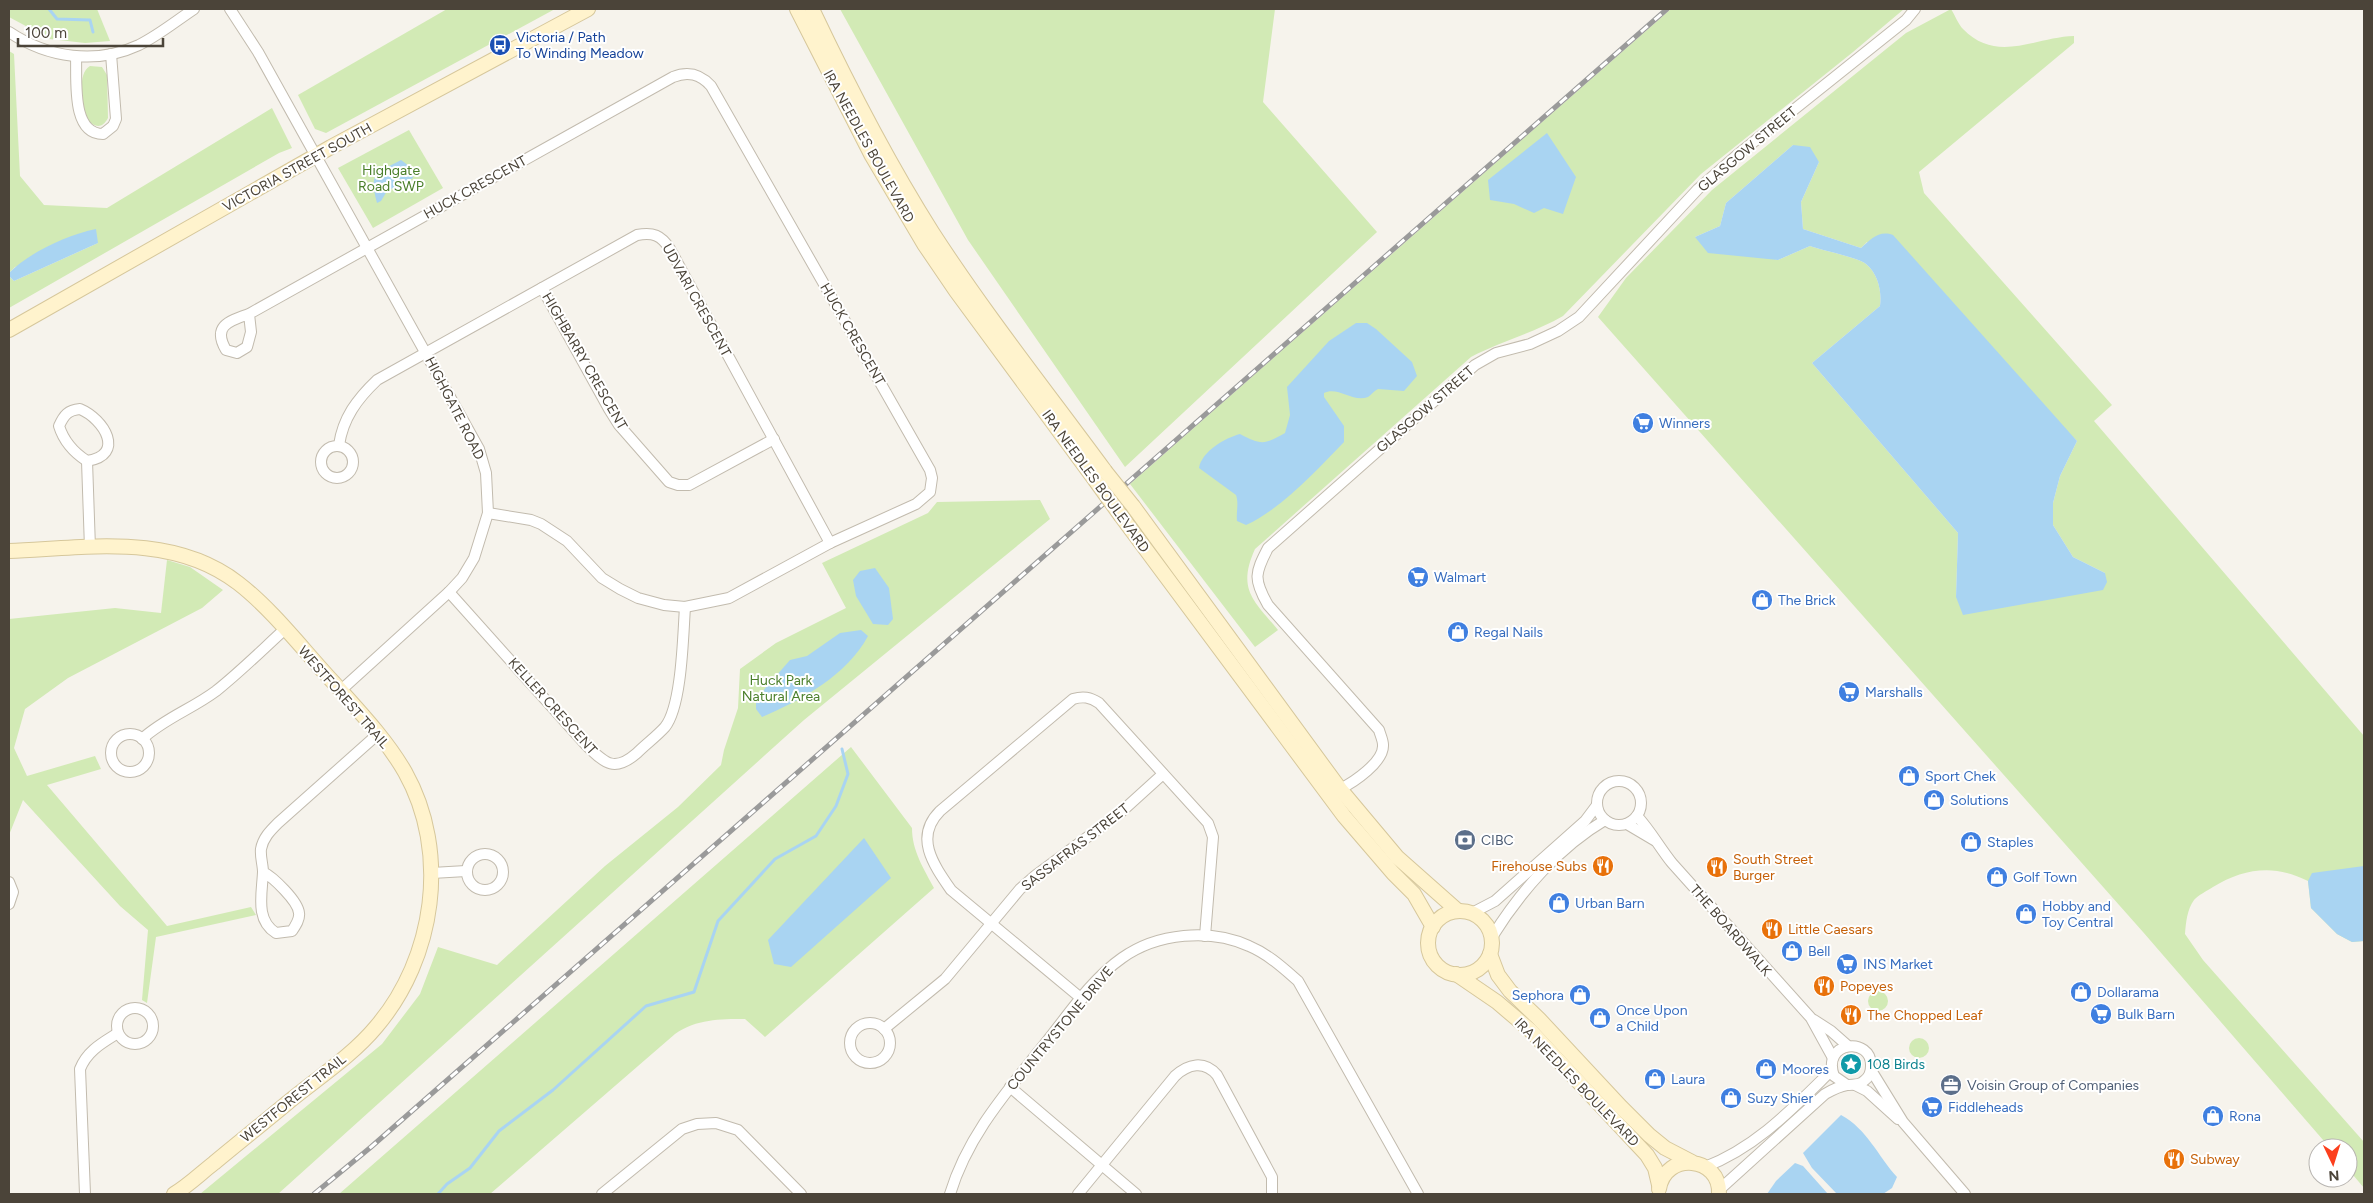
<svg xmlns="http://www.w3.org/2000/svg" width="2373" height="1203" viewBox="0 0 2373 1203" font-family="Figtree,sans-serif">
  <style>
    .green { fill: #d2eab5; fill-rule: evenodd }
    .water { fill: #a9d4f2 }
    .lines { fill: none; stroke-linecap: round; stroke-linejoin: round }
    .stream { stroke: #a9d4f2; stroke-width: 3 }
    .street-casing { stroke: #c2bbae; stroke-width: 12 }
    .secondary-casing { stroke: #d6c79b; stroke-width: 16 }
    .street { stroke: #fff; stroke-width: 10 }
    .secondary { stroke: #fff3cd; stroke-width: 14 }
    .rail-casing { stroke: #9a9a9a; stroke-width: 5 }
    .rail { stroke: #fff; stroke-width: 3; stroke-dasharray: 9; stroke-linecap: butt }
    .secondary-bridge-casing { stroke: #d6c79b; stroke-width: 16; stroke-linecap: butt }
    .secondary-bridge { stroke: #fff3cd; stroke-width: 14 }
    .labels { text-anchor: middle; stroke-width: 4; stroke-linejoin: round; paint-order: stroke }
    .transit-label { font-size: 14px; fill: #164399; stroke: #fff; text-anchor: start }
    .street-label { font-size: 14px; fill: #4b4439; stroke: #fff }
    .park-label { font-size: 14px; fill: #4a7f2a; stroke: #fff }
    .shop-label { font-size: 14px; fill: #366cbe; stroke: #fff; text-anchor: start }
    .service-label { font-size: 14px; fill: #4e5e75; stroke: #fff; text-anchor: start }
    .food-label { font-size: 14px; fill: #c56008; stroke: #fff; text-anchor: start }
    .culture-label { font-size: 14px; fill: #0d838f; stroke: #fff; text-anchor: start }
  </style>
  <rect width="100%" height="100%" fill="#f6f3ec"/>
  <!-- green -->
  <g class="green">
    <polygon points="9,9 97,9 110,41 85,43 50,39 9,17"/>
    <polygon points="447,9 555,9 326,133 315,129 298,95"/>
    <polygon points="840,9 1275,9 1263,102 1377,232 1125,467 968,240"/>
    <path d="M1671,9H1904L1853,52L1701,174L1563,316C1534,333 1501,341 1471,357L1255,549C1237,589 1253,600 1278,630L1255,647L1130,484Z"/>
    <path d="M1951,9C1955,15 1958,24 1963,29C1997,64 2035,37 2074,36V43L1919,172L1924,193L2112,405L2094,421L2364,736V941L2352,942L2337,934L2311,908L2308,881C2275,864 2244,868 2213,887C2207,891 2198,895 2194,900C2187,910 2186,922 2185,934L2203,960L2364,1142V1188L2348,1169V1148H2330L2143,932L1598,317L1626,278L1712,190L1906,33ZM1793,145L1819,162L1801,202L1803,229L1861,248L1867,242L2077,441L2060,476L2053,503V525L2073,557L2105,573L1956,597L1958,533L1812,363L1880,306C1882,291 1878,274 1866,264C1859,258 1821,250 1810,246L1778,260L1695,237L1720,226L1726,203Z"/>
    <polygon points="9,51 14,54 20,176 44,205 107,208 272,108 292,148 279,153 9,308 9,276 14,281 98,243 15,267 9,273"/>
    <path d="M90,66L102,67L107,75L108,118C101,131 93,126 84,117C84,103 76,74 90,66Z"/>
    <polygon points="409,130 443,188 373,228 338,168"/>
    <polygon points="1040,500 1050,519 804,720 278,1194 200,1194 382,1044 420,994 438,947 497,965 605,866 678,807 721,765 724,750 738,708 740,669 776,643 846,608 822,563 928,513 937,502"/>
    <polygon points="167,560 190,567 223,590 202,608 68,678 25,709 14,748 27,776 95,756 101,769 47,785 167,926 251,907 256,915 156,937 147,1003 142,1000 148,930 120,906 23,800 9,835 9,619 115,608 161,613"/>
    <path d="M851,747L912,828C912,851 924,869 934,888L765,1037L745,1019C719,1019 697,1019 675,1034L490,1194H339Z"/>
    <circle cx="1878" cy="1001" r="10"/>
    <circle cx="1919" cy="1048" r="10"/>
  </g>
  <!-- water -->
  <g class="water">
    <polygon points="1547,133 1576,177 1563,214 1544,208 1534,213 1514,204 1490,200 1488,180"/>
    <path d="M1793,145L1810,147L1819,162L1801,202L1803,229L1861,248C1871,239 1879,230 1893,235L2077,441L2060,476L2053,503V525L2073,557L2105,573L2107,582L2103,590L1963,615L1956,597L1958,533L1812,363L1880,306C1882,291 1878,274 1866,264C1859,258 1821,250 1810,246L1778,260L1708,253L1695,237L1720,226L1726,203Z"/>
    <path d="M401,160L413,169V178L387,191L381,201L377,203C369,172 375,174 401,160Z"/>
    <path d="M96,229L98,243L14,281L9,276V273C30,252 67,235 96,229Z"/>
    <path d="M1356,323H1367L1376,329L1412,362L1417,376L1404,391L1378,389C1374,391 1371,395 1368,397C1353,403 1338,386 1324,393V397L1344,426V442C1318,469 1280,510 1246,525L1237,521C1236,511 1239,504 1236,495L1199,468C1202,451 1225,438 1240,434C1261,445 1264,445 1285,433L1290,415L1287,387L1329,341Z"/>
    <polygon points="875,568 889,588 893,619 888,625 873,624 856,596 853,580 860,571"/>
    <path d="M861,630L868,636C847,675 802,700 762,717L756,709V699L790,660L807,656L840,633Z"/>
    <polygon points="864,838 891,878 791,967 774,964 768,940"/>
    <polygon points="2364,866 2364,941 2352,942 2337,934 2311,908 2308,881 2312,873"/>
    <path d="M1841,1115C1867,1129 1878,1156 1897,1177L1892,1188L1883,1194H1837L1812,1168L1803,1153Z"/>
    <polygon points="1795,1163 1803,1166 1828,1194 1767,1194 1776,1181"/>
  </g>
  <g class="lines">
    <!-- stream -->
    <g class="stream">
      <polyline points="49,9 57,19 90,20 93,32"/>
      <polyline points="438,1194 447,1184 470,1168 499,1131 553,1090 646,1006 694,992 718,921 775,859 816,836 836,806 848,774 842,749"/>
    </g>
    <!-- street casing -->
    <g class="street-casing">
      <g id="street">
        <polyline points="230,9 258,52 479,449 486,473 488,513 474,558 462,578 449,592 340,691"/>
        <path d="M9,32C48,58 96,65 139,45C159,35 176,21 194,9"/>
        <path d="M76,57C77,80 71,134 103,134L113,126L116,119L111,54"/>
        <polyline points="542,288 609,409 619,425 669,482 678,485 689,485 774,439"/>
        <path d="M249,314L251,332L247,347L237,353L226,350C212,326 229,321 249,314L673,77C688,71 700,74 711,86L930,470L932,478L930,492L916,504L830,543L729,598L685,607L664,605L638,598L620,589L602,578L567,541L541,524L531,520L488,513"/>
        <path d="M80,409C104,419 126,455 87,461C73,452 64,442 59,426C64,415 68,410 80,409Z"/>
        <path d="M339,445C343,418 357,399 377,380L637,235C653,232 661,235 670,249L830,543"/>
        <circle cx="337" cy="462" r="16"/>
        <polyline points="87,461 90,548"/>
        <path d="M449,592L586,745C605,763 614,773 637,753C646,744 657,736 665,727C682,706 683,635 685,607"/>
        <circle cx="130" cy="753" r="19"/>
        <path d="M142,739C165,718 192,709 216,691C240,672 262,650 285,629"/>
        <circle cx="1619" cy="803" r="22"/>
        <path d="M1340,789C1354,782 1384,762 1383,745C1383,740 1380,734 1379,730L1268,605C1253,579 1255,573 1268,548L1475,365L1496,353L1530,344L1558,331L1579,317L1698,189L1736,156L1906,20L1915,9"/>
        <path d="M1637,816C1650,830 1660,848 1672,863L1811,1018L1833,1058"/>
        <polyline points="1627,824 1654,840"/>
        <circle cx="485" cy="872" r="18"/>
        <path d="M263,872C273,877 298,901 299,913C300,919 296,925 292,931L276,933C255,920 262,894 263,872C263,865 260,856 261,849C263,838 270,831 278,823L378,734"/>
        <polyline points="432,873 466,871"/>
        <polyline points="9,882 13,892 9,904"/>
        <polyline points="1472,913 1495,901 1585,821 1597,805"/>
        <path d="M1492,937C1520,892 1559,847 1605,820"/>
        <path d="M1082,999L951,890C933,864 914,837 940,811L1073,699C1083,696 1090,697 1099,703L1208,823L1213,837L1205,936"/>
        <circle cx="135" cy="1026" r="18"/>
        <polyline points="1814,1020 1831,1031 1848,1046"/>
        <circle cx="870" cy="1043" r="20"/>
        <polyline points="884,1029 945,979 1020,889 1036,875 1120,813 1163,774"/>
        <polyline points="1871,1070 1903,1122 1965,1194"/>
        <polyline points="1855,1085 1867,1091 1898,1119"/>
        <polyline points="1010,1087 1136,1194"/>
        <path d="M1705,1167C1757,1147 1793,1108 1832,1070"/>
        <path d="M1719,1190L1825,1094C1832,1090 1840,1086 1847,1085C1854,1084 1859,1086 1865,1080C1869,1077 1871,1072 1871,1066C1872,1036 1821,1041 1834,1076L1847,1085"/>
        <path d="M85,1194L80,1069C87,1051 102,1043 118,1033"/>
        <polyline points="602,1194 682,1129 697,1124 716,1123 738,1130 801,1194"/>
        <path d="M950,1194C967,1138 1003,1096 1039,1051C1065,1020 1089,981 1122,958C1157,933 1210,928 1249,946C1268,954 1283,968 1298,981L1418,1194"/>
        <path d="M1078,1194L1175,1076C1188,1064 1204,1060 1217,1075L1272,1177V1194"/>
      </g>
    </g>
    <!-- secondary casing -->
    <g class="secondary-casing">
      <g id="secondary">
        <polyline points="797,9 872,156 924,244 956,291 1095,480"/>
        <path d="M812,9C848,85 887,161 932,232C985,314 1047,392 1105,471"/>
        <polyline points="9,330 331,147 588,9"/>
        <polyline points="1133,506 1340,789 1397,857 1458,911"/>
        <polyline points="1121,516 1344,816 1393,873 1414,894 1433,927"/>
        <path d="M9,551C85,548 172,532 238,583C273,610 304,651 334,683C359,711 386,739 405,772C450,852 435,958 376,1027C352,1056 315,1080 286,1104C262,1124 238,1143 214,1163C201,1173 188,1186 174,1194"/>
        <circle cx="1460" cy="943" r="32"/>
        <polyline points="1490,954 1498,975 1510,991 1539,1019 1621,1107 1649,1135 1665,1148 1692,1162"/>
        <polyline points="1456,974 1497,1002 1530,1030 1647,1155 1655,1168 1659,1185"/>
        <path d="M1659,1189C1665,1151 1721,1156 1719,1194"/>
      </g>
    </g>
    <!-- street -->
    <use href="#street" class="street"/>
    <!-- secondary -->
    <use href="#secondary" class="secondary"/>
    <!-- rail casing -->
    <g class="rail-casing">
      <polyline id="rail" points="314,1194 371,1147 1667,9"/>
    </g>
    <!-- rail -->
    <use href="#rail" class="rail"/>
    <!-- secondary-bridge casing -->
    <g class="secondary-bridge-casing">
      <g id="secondary-bridge">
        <polyline points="1105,471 1133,506"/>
        <polyline points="1095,480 1121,516"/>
      </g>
    </g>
    <!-- secondary-bridge -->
    <use href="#secondary-bridge" class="secondary-bridge"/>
  </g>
  <!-- icons -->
  <defs>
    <g id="bus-disc" transform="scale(1.125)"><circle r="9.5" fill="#1a4fb4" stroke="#fff"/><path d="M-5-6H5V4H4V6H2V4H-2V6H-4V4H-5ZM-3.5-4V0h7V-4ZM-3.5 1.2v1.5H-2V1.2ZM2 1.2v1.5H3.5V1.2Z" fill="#fff"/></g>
    <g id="supermarket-disc" transform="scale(1.125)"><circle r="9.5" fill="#3f7fe0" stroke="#fff"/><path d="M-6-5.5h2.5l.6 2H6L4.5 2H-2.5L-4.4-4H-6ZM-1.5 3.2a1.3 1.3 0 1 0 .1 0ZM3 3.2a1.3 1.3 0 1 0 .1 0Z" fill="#fff"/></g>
    <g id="shop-disc" transform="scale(1.125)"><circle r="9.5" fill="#3f7fe0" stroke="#fff"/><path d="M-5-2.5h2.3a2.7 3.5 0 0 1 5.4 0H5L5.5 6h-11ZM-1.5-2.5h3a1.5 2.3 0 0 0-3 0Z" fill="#fff"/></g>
    <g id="bank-disc" transform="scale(1.125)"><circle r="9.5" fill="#5c6f8a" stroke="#fff"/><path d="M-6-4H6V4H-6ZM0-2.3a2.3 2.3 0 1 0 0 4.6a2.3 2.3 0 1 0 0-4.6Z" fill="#fff"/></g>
    <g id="restaurant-disc" transform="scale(1.125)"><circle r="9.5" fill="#e8710a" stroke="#fff"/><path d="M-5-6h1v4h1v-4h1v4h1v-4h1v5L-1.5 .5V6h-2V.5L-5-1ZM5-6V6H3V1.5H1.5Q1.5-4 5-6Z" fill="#fff"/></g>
    <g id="sight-disc" transform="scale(1.125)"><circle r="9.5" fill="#0f9aa8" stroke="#fff"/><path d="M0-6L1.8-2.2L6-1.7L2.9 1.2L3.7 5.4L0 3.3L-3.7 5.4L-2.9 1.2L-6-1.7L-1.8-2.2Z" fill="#fff"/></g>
    <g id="office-disc" transform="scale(1.125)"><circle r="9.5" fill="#5c6f8a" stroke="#fff"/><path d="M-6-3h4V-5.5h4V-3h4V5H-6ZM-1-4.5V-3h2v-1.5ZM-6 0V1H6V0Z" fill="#fff"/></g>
  </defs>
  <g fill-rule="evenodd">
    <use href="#bus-disc" x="500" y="45"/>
    <use href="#supermarket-disc" x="1643" y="423"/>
    <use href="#supermarket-disc" x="1418" y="577"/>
    <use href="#shop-disc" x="1762" y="600"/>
    <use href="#shop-disc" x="1458" y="632"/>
    <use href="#supermarket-disc" x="1849" y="692"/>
    <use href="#shop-disc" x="1909" y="776"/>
    <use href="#shop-disc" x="1934" y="800"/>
    <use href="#bank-disc" x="1465" y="840"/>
    <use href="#shop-disc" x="1971" y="842"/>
    <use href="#restaurant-disc" x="1603" y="866"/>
    <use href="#restaurant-disc" x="1717" y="867"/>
    <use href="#shop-disc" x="1997" y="877"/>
    <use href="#shop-disc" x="1559" y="903"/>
    <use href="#shop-disc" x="2026" y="914"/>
    <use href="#restaurant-disc" x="1772" y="929"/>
    <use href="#shop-disc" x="1792" y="951"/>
    <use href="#supermarket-disc" x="1847" y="964"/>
    <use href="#restaurant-disc" x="1824" y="986"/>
    <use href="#shop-disc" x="2081" y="992"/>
    <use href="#shop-disc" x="1580" y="995"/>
    <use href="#supermarket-disc" x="2101" y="1014"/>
    <use href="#restaurant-disc" x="1851" y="1015"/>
    <use href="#shop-disc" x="1600" y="1018"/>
    <use href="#sight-disc" x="1851" y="1064"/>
    <use href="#shop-disc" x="1766" y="1069"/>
    <use href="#shop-disc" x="1655" y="1079"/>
    <use href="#office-disc" x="1951" y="1085"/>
    <use href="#shop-disc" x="1731" y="1098"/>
    <use href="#supermarket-disc" x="1932" y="1107"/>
    <use href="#shop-disc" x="2213" y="1116"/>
    <use href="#restaurant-disc" x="2174" y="1159"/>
  </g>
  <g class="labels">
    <!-- transit labels -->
    <g class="transit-label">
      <text x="516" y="42">Victoria / Path<tspan x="516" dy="16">To Winding Meadow</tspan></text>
    </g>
    <!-- street labels -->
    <g class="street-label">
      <text transform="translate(869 146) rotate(61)" y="5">IRA NEEDLES BOULEVARD</text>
      <text transform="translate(1747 149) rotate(-40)" y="5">GLASGOW STREET</text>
      <text transform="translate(297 167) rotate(-29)" y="5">VICTORIA STREET SOUTH</text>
      <text transform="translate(475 187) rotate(-29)" y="5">HUCK CRESCENT</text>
      <text transform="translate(697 300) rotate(61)" y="5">UDVARI CRESCENT</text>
      <text transform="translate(853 334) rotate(60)" y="5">HUCK CRESCENT</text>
      <text transform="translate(585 361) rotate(60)" y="5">HIGHBARRY CRESCENT</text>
      <text transform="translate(455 408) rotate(63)" y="5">HIGHGATE ROAD</text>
      <text transform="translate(1425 409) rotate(-41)" y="5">GLASGOW STREET</text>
      <text transform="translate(1096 481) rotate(54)" y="5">IRA NEEDLES BOULEVARD</text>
      <text transform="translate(344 697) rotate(49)" y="5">WESTFOREST TRAIL</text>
      <text transform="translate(553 706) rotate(48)" y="5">KELLER CRESCENT</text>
      <text transform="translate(1075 847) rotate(-38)" y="5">SASSAFRAS STREET</text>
      <text transform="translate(1731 930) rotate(49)" y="5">THE BOARDWALK</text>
      <text transform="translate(1060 1028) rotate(-50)" y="5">COUNTRYSTONE DRIVE</text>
      <text transform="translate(1577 1082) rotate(46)" y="5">IRA NEEDLES BOULEVARD</text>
      <text transform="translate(293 1098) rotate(-39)" y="5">WESTFOREST TRAIL</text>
    </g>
    <!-- park labels -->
    <g class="park-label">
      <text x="391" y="175">Highgate<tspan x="391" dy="16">Road SWP</tspan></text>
      <text x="781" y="685">Huck Park<tspan x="781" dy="16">Natural Area</tspan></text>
    </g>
    <!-- shop labels -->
    <g class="shop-label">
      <text x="1659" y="428">Winners</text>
      <text x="1434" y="582">Walmart</text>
      <text x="1778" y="605">The Brick</text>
      <text x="1474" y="637">Regal Nails</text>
      <text x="1865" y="697">Marshalls</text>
      <text x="1925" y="781">Sport Chek</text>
      <text x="1950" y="805">Solutions</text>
      <text x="1987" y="847">Staples</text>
      <text x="2013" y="882">Golf Town</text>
      <text x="1575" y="908">Urban Barn</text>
      <text x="2042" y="911">Hobby and<tspan x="2042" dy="16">Toy Central</tspan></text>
      <text x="1808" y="956">Bell</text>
      <text x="1863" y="969">INS Market</text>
      <text x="2097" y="997">Dollarama</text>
      <text x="1564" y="1000" text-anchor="end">Sephora</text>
      <text x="1616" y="1015">Once Upon<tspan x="1616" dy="16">a Child</tspan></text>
      <text x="2117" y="1019">Bulk Barn</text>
      <text x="1782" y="1074">Moores</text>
      <text x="1671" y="1084">Laura</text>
      <text x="1747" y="1103">Suzy Shier</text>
      <text x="1948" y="1112">Fiddleheads</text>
      <text x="2229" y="1121">Rona</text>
    </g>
    <!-- service labels -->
    <g class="service-label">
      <text x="1481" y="845">CIBC</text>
      <text x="1967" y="1090">Voisin Group of Companies</text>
    </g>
    <!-- food labels -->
    <g class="food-label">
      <text x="1733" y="864">South Street<tspan x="1733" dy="16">Burger</tspan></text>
      <text x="1587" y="871" text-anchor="end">Firehouse Subs</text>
      <text x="1788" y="934">Little Caesars</text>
      <text x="1840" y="991">Popeyes</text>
      <text x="1867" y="1020">The Chopped Leaf</text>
      <text x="2190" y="1164">Subway</text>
    </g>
    <!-- culture labels -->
    <g class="culture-label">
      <text x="1867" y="1069">108 Birds</text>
    </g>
  </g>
  <!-- border -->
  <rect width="2373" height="1203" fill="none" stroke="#4b4439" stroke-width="20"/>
  <!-- north arrow -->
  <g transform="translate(2333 1163) rotate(176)"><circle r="24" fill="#ffffff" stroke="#b7b4b0"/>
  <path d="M0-4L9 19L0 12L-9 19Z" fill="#fc3f1d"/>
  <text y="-8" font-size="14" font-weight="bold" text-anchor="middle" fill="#4b4439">N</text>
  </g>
  <!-- scale -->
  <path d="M18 38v8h145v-8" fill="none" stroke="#4b4439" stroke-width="2.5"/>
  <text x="25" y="38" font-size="15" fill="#4b4439" stroke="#ffffff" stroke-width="4" paint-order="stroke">100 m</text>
</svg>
